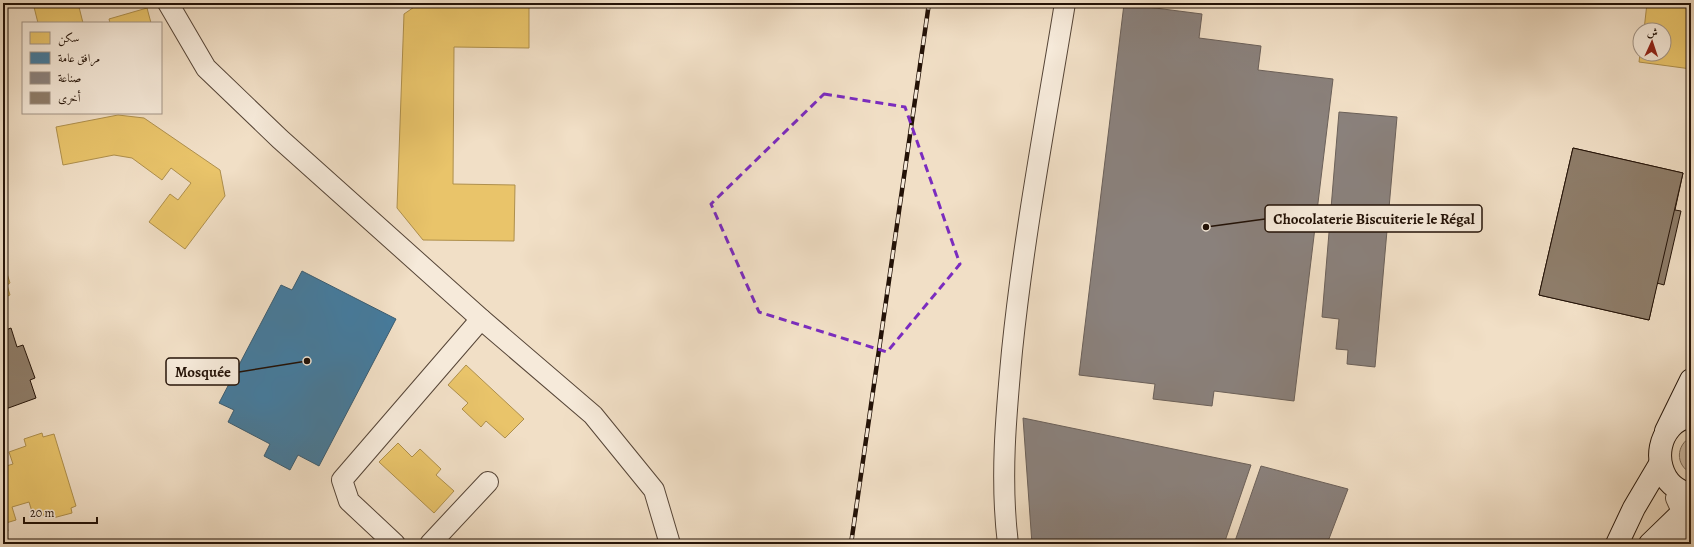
<svg xmlns="http://www.w3.org/2000/svg" width="1694" height="547" viewBox="0 0 1694 547" font-family="Alegreya,Amiri,serif">
  <style>
    .green { fill: #cebca6; stroke: #786756 }
    .homes { fill: #e9c46a; stroke: #ae8f4c }
    .public { fill: #457b9d; stroke: #3b5c70 }
    .industry { fill: #8a817c; stroke: #6b6059 }
    .building { fill: #8e7d6a; stroke: #231207 }
    .lines { fill: none; stroke-linecap: round; stroke-linejoin: round }
    .street-casing { stroke: #564537; stroke-width: 22 }
    .secondary-casing { stroke: #231207; stroke-width: 24 }
    .street { stroke: #f6eada; stroke-width: 20 }
    .secondary { stroke: #f6eada; stroke-width: 22 }
    .rail-casing { stroke: #231207; stroke-width: 4.5 }
    .rail { stroke: #f6eada; stroke-width: 3; stroke-dasharray: 9; stroke-linecap: butt }
    .marked { fill: none; stroke: #7b2cbf; stroke-width: 3; stroke-dasharray: 8 5; stroke-linejoin: round }
    .leader { fill: none; stroke: #231207; stroke-width: 1.5 }
    .callout-dot { fill: #231207; stroke: #f6eada; stroke-width: 1.5 }
    .callout { fill: #f6eada; stroke: #231207; stroke-width: 1.5 }
    .callout-label { font-size: 15px; text-anchor: middle; font-weight: bold; fill: #231207 }
  </style>
  <rect width="100%" height="100%" fill="#f1dfc6"/>
  <filter id="stains"><feTurbulence type="fractalNoise" baseFrequency=".005" numOctaves="4"/><feColorMatrix values="0 0 0 0 .2 0 0 0 0 .09 0 0 0 0 .02 0 0 0 .5 -.17"/></filter>
  <radialGradient id="worn" r=".72"><stop offset=".6" stop-color="#630" stop-opacity="0"/><stop offset="1" stop-color="#630" stop-opacity=".3"/></radialGradient>
  <!-- green -->
  <path class="green" d="M1691,437V473C1675,465 1676,445 1691,437Z"/>
  <!-- homes -->
  <g class="homes">
    <polygon points="33,3 78,3 83,23 38,23"/>
    <polygon points="420,3 529,3 529,48 454,47 453,184 515,185 514,241 423,240 397,208 404,14"/>
    <polygon points="1647,3 1691,3 1691,69 1639,62 1640,54 1664,54 1664,30 1644,30"/>
    <polygon points="147,8 151,23 110,23 109,19"/>
    <polygon points="118,115 144,118 220,170 225,196 185,249 149,222 170,194 178,200 191,183 171,168 162,180 132,158 114,155 63,165 56,127"/>
    <polygon points="3,261 10,283 7,285 10,295 3,298"/>
    <polygon points="466,365 524,419 505,438 486,421 481,427 462,409 468,403 448,385"/>
    <polygon points="42,433 43,437 54,434 76,506 71,508 72,513 53,518 51,513 34,518 29,502 12,507 16,520 6,523 8,531 3,532 3,467 13,464 9,452 26,446 24,439"/>
    <polygon points="398,443 412,457 420,449 441,469 436,475 454,491 434,513 379,462"/>
  </g>
  <!-- public -->
  <polygon class="public" points="302,271 396,319 319,466 298,455 290,470 264,456 270,444 228,422 234,410 219,403 281,285 292,290"/>
  <!-- industry -->
  <g class="industry">
    <polygon points="1124,4 1202,14 1199,38 1261,46 1258,70 1333,79 1294,401 1214,391 1212,406 1153,399 1155,384 1079,375"/>
    <polygon points="1339,112 1397,117 1375,367 1347,364 1348,350 1336,349 1339,319 1322,317"/>
    <polygon points="1023,418 1251,465 1224,544 1032,544"/>
    <polygon points="1261,466 1348,489 1327,544 1234,544"/>
  </g>
  <!-- building -->
  <g class="building">
    <polygon points="1573,148 1683,173 1675,210 1681,211 1664,285 1657,283 1649,320 1539,295"/>
    <polygon points="1573,148 1683,173 1649,320 1539,295"/>
    <polygon points="11,328 17,347 23,345 35,378 30,380 36,398 3,410 3,331"/>
  </g>
  <g class="lines">
    <!-- street casing -->
    <g class="street-casing">
      <g id="street">
        <polyline points="168,3 206,68 280,139 481,319 593,415 654,490 670,544"/>
        <polyline points="1676,498 1691,531"/>
        <polyline points="395,544 349,501 342,480 481,319"/>
        <polyline points="430,544 488,482"/>
        <path d="M1008,544C1000,479 1006,415 1012,351C1024,234 1046,119 1065,3"/>
        <polyline points="1654,544 1661,540 1678,539 1686,544"/>
      </g>
    </g>
    <!-- secondary casing -->
    <g class="secondary-casing">
      <g id="secondary">
        <path d="M1691,416C1683,418 1675,421 1670,428C1651,450 1660,489 1691,494"/>
        <polyline points="1666,431 1691,380"/>
        <polyline points="1617,544 1634,508 1660,464"/>
        <polyline points="1650,544 1683,512 1691,507"/>
      </g>
    </g>
    <!-- street -->
    <use href="#street" class="street"/>
    <!-- secondary -->
    <use href="#secondary" class="secondary"/>
    <!-- rail casing -->
    <g class="rail-casing">
      <polyline id="rail" points="851,544 929,3"/>
    </g>
    <!-- rail -->
    <use href="#rail" class="rail"/>
  </g>
  <!-- marked area -->
  <path class="marked" d="M824,94L905,107L960,264L887,352L759,312L711,204Z"/>
  <!-- callouts -->
  <path class="leader" d="M1206 227L1265 219M307 361L239 372"/>
  <g class="callout-dot">
    <circle cx="1206" cy="227" r="4"/>
    <circle cx="307" cy="361" r="4"/>
  </g>
  <g class="callout">
    <rect x="1265" y="205" width="217" height="27" rx="4"/>
    <rect x="166" y="358" width="73" height="27" rx="4"/>
  </g>
  <g class="callout-label">
    <text x="1374" y="224">Chocolaterie Biscuiterie le Régal</text>
    <text x="203" y="377">Mosquée</text>
  </g>
  <!-- margin -->
  <rect width="1694" height="547" fill="none" stroke="#f1dfc6" stroke-width="16"/>
  <rect x="4" y="4" width="1686" height="539" fill="none" stroke="#231207" stroke-width="2"/>
  <rect x="8" y="8" width="1678" height="531" fill="none" stroke="#231207"/>
  <!-- legend -->
  <rect x="22" y="22" width="140" height="92" fill="#f6eada" stroke="#a29486"/>
  <rect x="30" y="32" width="20" height="12" fill="#e9c46a" stroke="#a29486"/>
  <text x="58" y="42" font-size="12" fill="#231207">سكن</text>
  <rect x="30" y="52" width="20" height="12" fill="#457b9d" stroke="#a29486"/>
  <text x="58" y="62" font-size="12" fill="#231207">مرافق عامة</text>
  <rect x="30" y="72" width="20" height="12" fill="#8a817c" stroke="#a29486"/>
  <text x="58" y="82" font-size="12" fill="#231207">صناعة</text>
  <rect x="30" y="92" width="20" height="12" fill="#8e7d6a" stroke="#a29486"/>
  <text x="58" y="102" font-size="12" fill="#231207">أخرى</text>
  <!-- north arrow -->
  <g transform="translate(1652 42) rotate(3)"><circle r="19" fill="#f6eada" stroke="#a29486"/>
  <path d="M0-3L7 15L0 10L-7 15Z" fill="#8f2418"/>
  <text y="-6" font-size="11" font-weight="bold" text-anchor="middle" fill="#231207">ش</text>
  </g>
  <!-- scale -->
  <path d="M24 517v6h73v-6" fill="none" stroke="#231207" stroke-width="2"/>
  <text x="30" y="517" font-size="12" fill="#231207" stroke="#f6eada" stroke-width="3" paint-order="stroke">20 m</text>
  <rect width="100%" height="100%" filter="url(#stains)"/>
  <rect width="100%" height="100%" fill="url(#worn)"/>
</svg>
